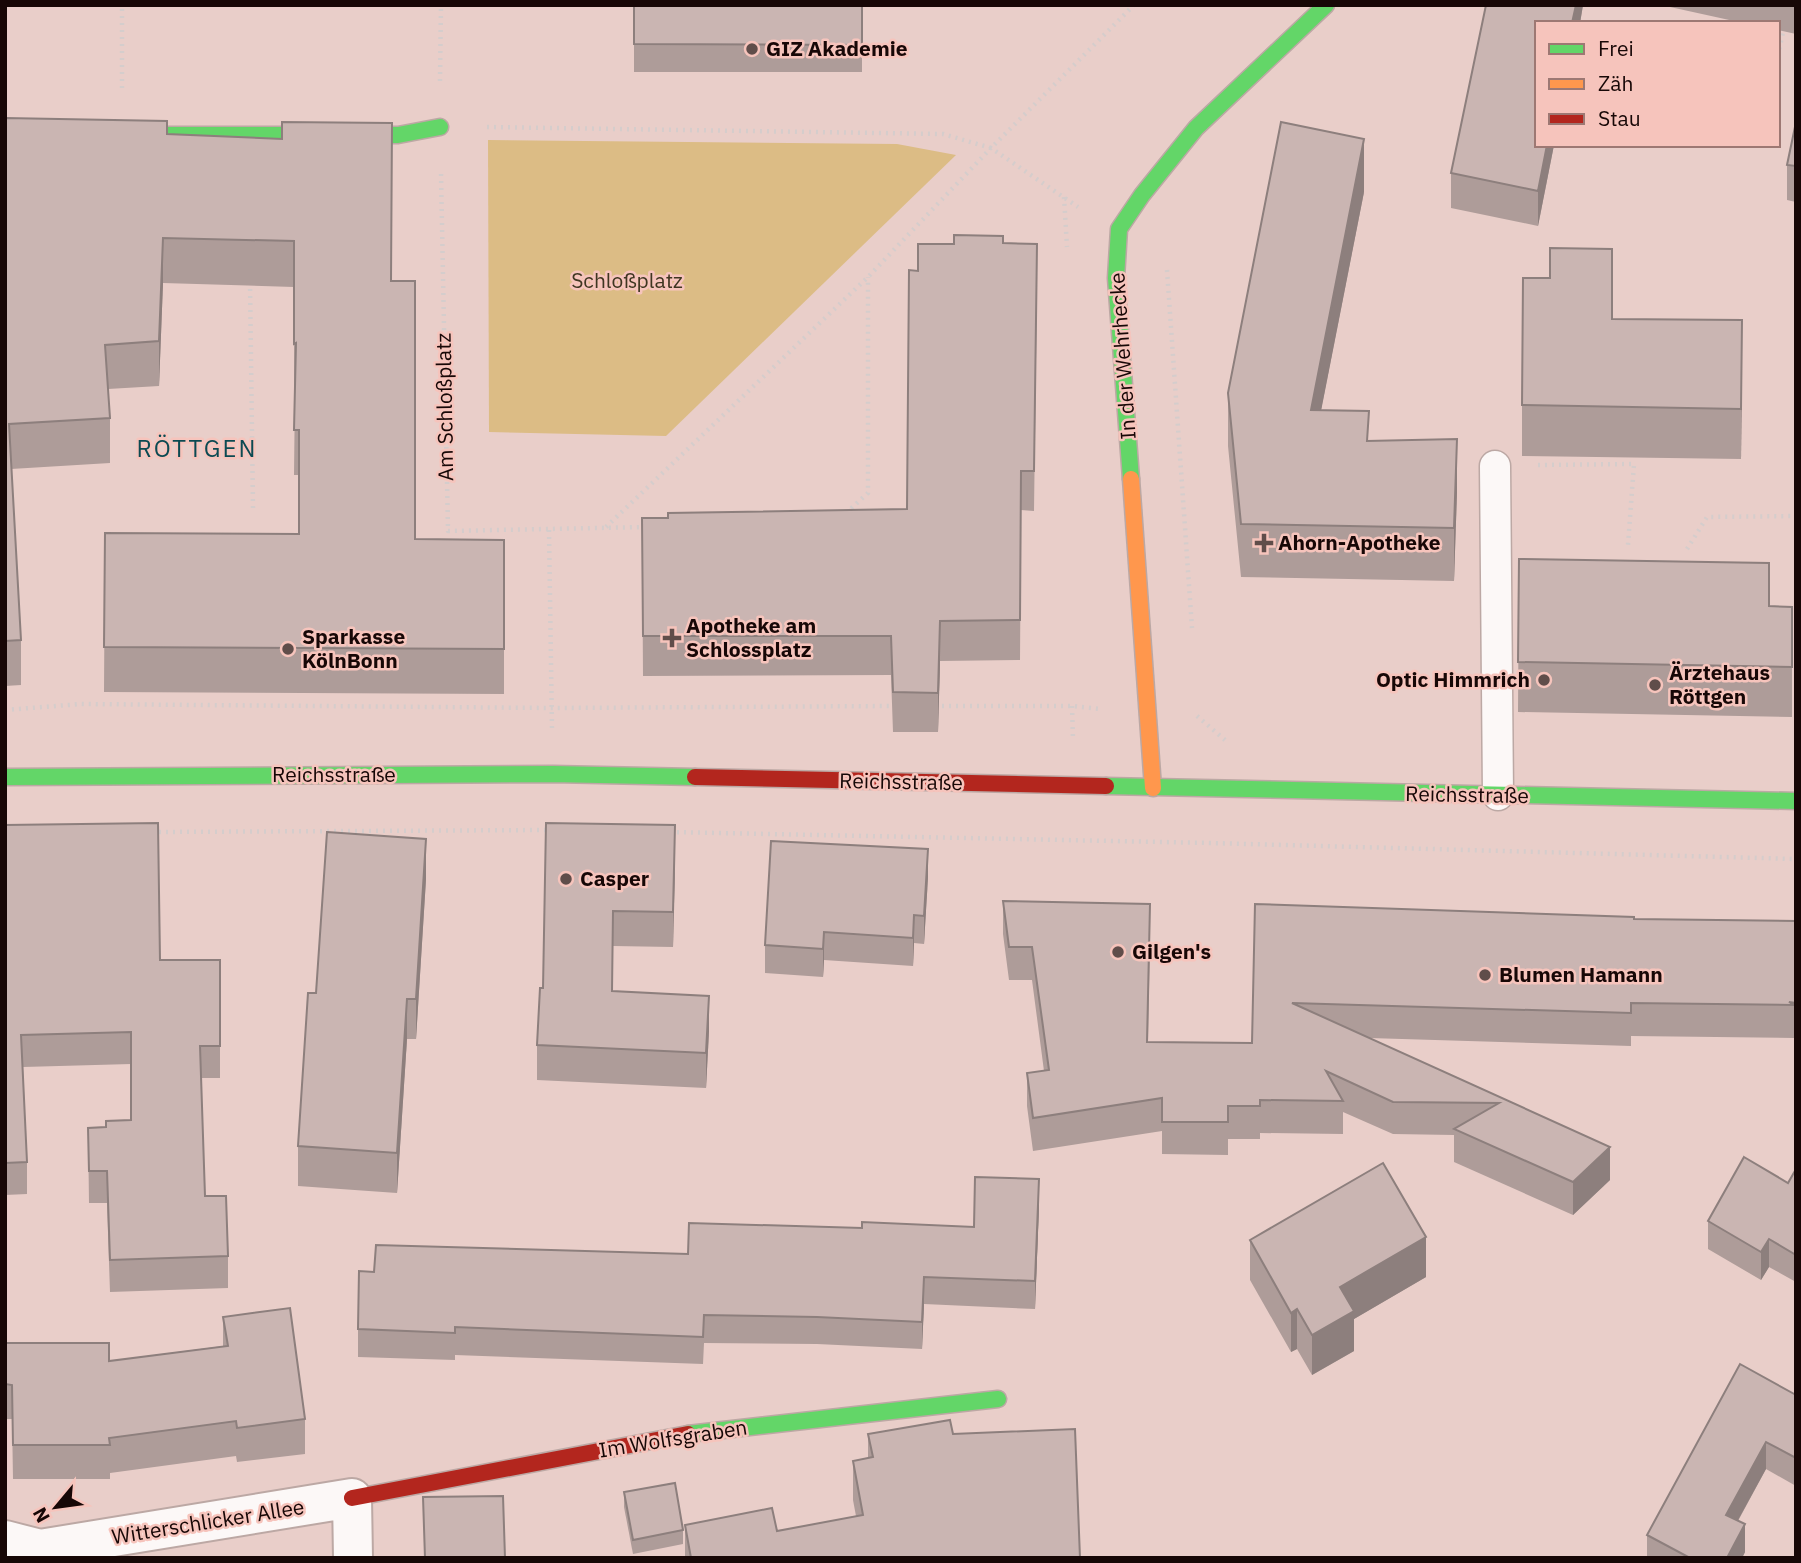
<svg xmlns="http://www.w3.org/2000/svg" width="1801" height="1563" viewBox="0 0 1801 1563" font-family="'IBM Plex Sans',sans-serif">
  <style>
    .green { fill: #dcbc85 }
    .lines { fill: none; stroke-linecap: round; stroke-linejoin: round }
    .lane-casing { stroke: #bca8a4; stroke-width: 33 }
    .street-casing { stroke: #bca8a4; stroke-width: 42 }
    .fast-casing { stroke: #bca8a4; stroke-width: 19 }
    .slow-casing { stroke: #bca8a4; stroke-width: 19 }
    .jam-casing { stroke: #bca8a4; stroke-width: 19 }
    .path { stroke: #d5cdcc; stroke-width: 4.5; stroke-dasharray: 2 5; stroke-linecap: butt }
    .lane { stroke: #fcf8f7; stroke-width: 30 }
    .street { stroke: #fcf8f7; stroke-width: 38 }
    .fast { stroke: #63d668; stroke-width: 16 }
    .slow { stroke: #ff974d; stroke-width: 16 }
    .jam { stroke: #b3261e; stroke-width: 16 }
    .wall { fill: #ae9c99 }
    .shaded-wall { fill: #8d7f7d }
    .building { fill: #cab5b2; stroke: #8d7f7d; stroke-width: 2 }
    .poi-dot { fill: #604d4a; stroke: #f6c4bc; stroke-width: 2.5 }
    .labels { text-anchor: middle; stroke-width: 5; stroke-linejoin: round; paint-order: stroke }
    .poi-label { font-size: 21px; font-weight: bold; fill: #170706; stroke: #f6c4bc; text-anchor: start }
    .park-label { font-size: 21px; fill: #3f3621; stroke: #f6c4bc }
    .street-label { font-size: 21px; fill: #170706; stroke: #f6c4bc }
    .quarter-label { font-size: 24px; letter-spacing: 2px; fill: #0c4a52; stroke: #f6c4bc }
  </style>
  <rect width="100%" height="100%" fill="#e9cec9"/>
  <!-- green -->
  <polygon class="green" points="488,140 897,144 956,155 666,436 489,432"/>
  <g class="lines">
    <!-- lane casing -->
    <g class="lane-casing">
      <polyline id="lane" points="1495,466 1498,795"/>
    </g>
    <!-- street casing -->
    <g class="street-casing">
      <polyline id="street" points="5,1540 40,1549 352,1498 353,1558"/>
    </g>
    <!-- fast casing -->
    <g class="fast-casing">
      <g id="fast">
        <polyline points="128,135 398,135 440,127"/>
        <polyline points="1131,479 1116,278 1119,229 1142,195 1196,128 1326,5"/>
        <polyline points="5,777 553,774 695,777"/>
        <polyline points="1106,786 1796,801"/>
        <polyline points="688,1434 998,1399"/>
      </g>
    </g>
    <!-- slow casing -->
    <g class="slow-casing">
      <polyline id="slow" points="1131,479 1153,788"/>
    </g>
    <!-- jam casing -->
    <g class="jam-casing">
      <g id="jam">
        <polyline points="695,777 1106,786"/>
        <polyline points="352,1498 688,1434"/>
      </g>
    </g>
    <!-- path -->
    <g class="path">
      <polyline points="1778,56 1784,27"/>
      <polyline points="440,81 441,5"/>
      <polyline points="122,88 122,5"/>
      <polyline points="487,127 943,134 991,148 1134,5"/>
      <polyline points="441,174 448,531 646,527"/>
      <polyline points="1064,197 1067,247"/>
      <polyline points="1167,270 1192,628"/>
      <polyline points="250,282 253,508"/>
      <polyline points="1538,465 1634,464 1628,545"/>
      <polyline points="846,513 868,493 868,277"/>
      <polyline points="606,527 868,277 991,148 1078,207"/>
      <polyline points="549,530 552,728"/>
      <polyline points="1687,549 1707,517 1796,516"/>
      <polyline points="935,706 1072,706 1101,709"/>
      <polyline points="1072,706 1073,740"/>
      <polyline points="5,710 81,704 552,708 895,706"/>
      <polyline points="1197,716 1225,740"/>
      <polyline points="152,832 549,830"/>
      <polyline points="670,832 1211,843 1796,859"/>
    </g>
    <!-- lane -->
    <use href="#lane" class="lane"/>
    <!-- street -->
    <use href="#street" class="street"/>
    <!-- fast -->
    <use href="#fast" class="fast"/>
    <!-- slow -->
    <use href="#slow" class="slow"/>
    <!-- jam -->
    <use href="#jam" class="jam"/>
  </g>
  <!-- wall -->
  <g class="wall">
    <rect x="634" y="5" width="228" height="67"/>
    <polygon points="1486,5 1583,5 1580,23 1537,23 1554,145 1538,226 1451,208 1451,173"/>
    <polygon points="1661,5 1796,5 1796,34 1778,30 1778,23 1743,23"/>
    <polygon points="5,118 167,134 391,281 415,539 504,540 504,694 104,692 105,533 299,534 299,475 294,475 295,389 294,389 294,287 163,283 159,386 108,389 110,418 110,463 11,469 21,640 21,685 5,686"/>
    <polygon points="1796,122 1796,202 1787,200 1787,165"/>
    <polygon points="1364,192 1321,410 1369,441 1457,492 1454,581 1241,577 1228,446 1228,393"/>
    <polygon points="1003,243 1037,283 1034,511 1021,510 1020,660 940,661 938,732 893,732 891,675 643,676 642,518 668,518 907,509 918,271"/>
    <polygon points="1612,319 1742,370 1741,459 1522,456 1522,405"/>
    <polygon points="1519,559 1769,606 1792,607 1792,717 1518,712"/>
    <polygon points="546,823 675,860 673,947 613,946 612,991 709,1031 706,1088 537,1080 537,1045 543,988"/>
    <polygon points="5,825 160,960 220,960 220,1078 201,1078 205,1196 228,1256 228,1288 110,1292 107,1203 89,1203 88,1128 106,1127 131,1120 131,1064 23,1067 27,1162 27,1194 5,1195"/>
    <polygon points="928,877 924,944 914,943 913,966 824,960 823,977 765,973 765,945"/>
    <polygon points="426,879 416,1039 407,1039 397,1193 298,1186 298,1146 316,993"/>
    <polygon points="1003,901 1150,937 1148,1042 1252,1043 1255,904 1634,919 1796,921 1796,1035 1794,1035 1794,1038 1631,1036 1631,1046 1369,1038 1610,1147 1610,1180 1573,1215 1454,1162 1454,1135 1393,1134 1343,1112 1343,1134 1260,1133 1260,1139 1228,1139 1228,1155 1162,1154 1162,1131 1033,1151 1027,1106 1027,1073 1044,1071 1032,980 1009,980 1003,934"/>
    <polygon points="1796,1169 1796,1282 1769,1267 1761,1280 1708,1249 1708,1221 1788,1183"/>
    <polygon points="1039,1207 1035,1309 924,1304 922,1349 817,1344 704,1343 703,1364 455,1355 455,1360 358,1357 358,1329 374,1272 688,1254 862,1228 974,1227"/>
    <polygon points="1250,1240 1426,1277 1354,1319 1354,1351 1312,1375 1297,1349 1291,1352 1250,1280"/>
    <polygon points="223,1317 305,1419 305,1454 237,1462 236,1456 110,1473 110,1479 13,1479 12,1419 5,1419 5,1343 109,1361 223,1346"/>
    <polygon points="1796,1395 1796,1486 1766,1469 1738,1521 1745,1552 1742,1558 1647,1558 1647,1535"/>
    <polygon points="868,1434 953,1434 1080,1558 685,1558 685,1525 777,1531 856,1516 853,1500 853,1461 868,1458"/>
    <polygon points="624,1492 683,1530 683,1544 633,1554 624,1507"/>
  </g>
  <!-- shaded-wall -->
  <g class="shaded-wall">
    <polygon points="1576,5 1583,5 1580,23 1572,23"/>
    <polygon points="1364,139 1364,192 1311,462 1311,410"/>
    <polygon points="1547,145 1554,145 1538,226 1538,191"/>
    <polygon points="163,238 163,283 159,386 159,341"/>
    <polygon points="1742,320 1742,370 1741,459 1741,409"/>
    <polygon points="1457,439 1457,492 1454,581 1454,528"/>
    <polygon points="940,621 940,661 938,732 938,693"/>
    <polygon points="675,825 675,860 673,947 673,912"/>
    <polygon points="426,839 426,879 416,1039 416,999"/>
    <polygon points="928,849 928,877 924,944 924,916"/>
    <polygon points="914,915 914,943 913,966 913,938"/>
    <polygon points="824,932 824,960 823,977 823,949"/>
    <polygon points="709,996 709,1031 706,1088 706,1053"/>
    <polygon points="407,999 407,1039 397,1193 397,1153"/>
    <polygon points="1610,1147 1610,1180 1573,1215 1573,1182"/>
    <polygon points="1039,1179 1039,1207 1035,1309 1035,1281"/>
    <polygon points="1426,1237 1426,1277 1354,1319 1354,1351 1312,1375 1312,1335 1340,1287"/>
    <polygon points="1769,1239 1769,1267 1761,1280 1761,1252"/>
    <polygon points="924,1277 924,1304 922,1349 922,1322"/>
    <polygon points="1297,1309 1297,1349 1291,1352 1291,1313"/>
    <polygon points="1766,1442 1766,1469 1726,1542 1726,1515"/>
    <polygon points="1745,1524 1745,1552 1742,1558 1727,1558"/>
  </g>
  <!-- building -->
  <g class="building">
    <polygon points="634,5 862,5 862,45 634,44"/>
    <polygon points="1486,5 1576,5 1572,23 1537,23 1537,145 1547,145 1538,191 1451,173"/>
    <polygon points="5,118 167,121 167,134 282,139 282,122 392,123 391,281 415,281 415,539 504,540 504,649 104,647 105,533 299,534 299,430 294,430 296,343 294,344 294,241 163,238 159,341 105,345 110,418 9,424 21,640 5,641"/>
    <polygon points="1281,122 1364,139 1311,410 1369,411 1367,441 1457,439 1454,528 1241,524 1228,393"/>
    <polygon points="1796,122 1796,166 1787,165"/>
    <polygon points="954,235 1003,236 1003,243 1037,244 1034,471 1021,471 1020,620 940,621 938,693 893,692 891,636 643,636 642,518 668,518 668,513 907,509 909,270 918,271 918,244 954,244"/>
    <polygon points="1550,248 1612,249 1612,319 1742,320 1741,409 1522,405 1523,278 1550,278"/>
    <polygon points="1519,559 1769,563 1769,606 1792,607 1792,667 1518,662"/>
    <polygon points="158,823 160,960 220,960 220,1046 200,1046 205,1196 226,1196 228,1256 110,1260 107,1171 89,1171 88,1128 106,1127 106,1121 131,1120 131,1032 21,1035 27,1162 5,1163 5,825"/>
    <polygon points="546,823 675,825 673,912 613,911 612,991 709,996 706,1053 537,1045 540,988 543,988"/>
    <polygon points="327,832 426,839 416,999 407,999 397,1153 298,1146 308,993 316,993"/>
    <polygon points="771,841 928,849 924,916 914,915 913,938 824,932 823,949 765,945"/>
    <polygon points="1003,901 1150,904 1147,1042 1252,1043 1255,904 1634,917 1634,919 1796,921 1796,1003 1789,1002 1794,1005 1631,1003 1631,1013 1292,1003 1610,1147 1573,1182 1454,1129 1499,1103 1393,1102 1326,1071 1343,1101 1260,1100 1260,1106 1228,1106 1228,1122 1162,1122 1162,1098 1033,1118 1027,1073 1049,1070 1032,947 1009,947"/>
    <polygon points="1744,1157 1788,1183 1796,1169 1796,1255 1769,1239 1761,1252 1708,1221"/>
    <polygon points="1383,1163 1426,1237 1340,1287 1354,1311 1312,1335 1297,1309 1291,1313 1250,1240"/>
    <polygon points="975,1177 1039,1179 1035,1281 924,1277 922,1322 817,1317 704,1315 703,1337 455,1327 455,1333 358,1329 359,1271 374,1272 376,1245 688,1254 689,1223 862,1228 862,1222 974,1227"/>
    <polygon points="290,1308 305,1419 237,1428 236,1421 109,1438 110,1445 13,1445 12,1385 5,1384 5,1343 109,1343 109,1361 228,1346 223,1317"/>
    <polygon points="1740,1364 1796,1395 1796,1458 1766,1442 1726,1515 1745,1524 1727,1558 1690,1558 1647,1535"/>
    <polygon points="950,1420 953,1434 1075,1429 1080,1558 691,1558 685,1525 772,1508 777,1531 863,1515 853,1461 873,1457 868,1434"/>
    <polygon points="675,1483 683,1530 633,1540 624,1492"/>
    <polygon points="503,1496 505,1558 425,1558 423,1497"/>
  </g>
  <!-- markers -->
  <g class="poi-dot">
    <circle cx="752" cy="49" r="7"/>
    <path d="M1260.5 532.5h7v7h7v7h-7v7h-7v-7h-7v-7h7z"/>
    <path d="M668.5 627.5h7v7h7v7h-7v7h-7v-7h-7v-7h7z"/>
    <circle cx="288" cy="649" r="7"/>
    <circle cx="1544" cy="680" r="7"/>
    <circle cx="1655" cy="685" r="7"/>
    <circle cx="566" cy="879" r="7"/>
    <circle cx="1118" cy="952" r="7"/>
    <circle cx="1485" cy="975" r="7"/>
  </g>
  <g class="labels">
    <!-- poi labels -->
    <g class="poi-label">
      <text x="766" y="56">GIZ Akademie</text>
      <text x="1278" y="550">Ahorn-Apotheke</text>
      <text x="686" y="633">Apotheke am<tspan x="686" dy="24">Schlossplatz</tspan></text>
      <text x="302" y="644">Sparkasse<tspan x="302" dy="24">KölnBonn</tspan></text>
      <text x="1669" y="680">Ärztehaus<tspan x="1669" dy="24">Röttgen</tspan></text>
      <text x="1530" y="687" text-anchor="end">Optic Himmrich</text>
      <text x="580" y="886">Casper</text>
      <text x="1132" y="959">Gilgen's</text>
      <text x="1499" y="982">Blumen Hamann</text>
    </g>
    <!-- park labels -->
    <g class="park-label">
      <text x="627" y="288">Schloßplatz</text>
    </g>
    <!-- street labels -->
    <g class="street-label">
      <text transform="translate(1123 356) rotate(-94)" y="7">In der Wehrhecke</text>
      <text transform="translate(445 407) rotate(-91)" y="7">Am Schloßplatz</text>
      <text x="334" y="782">Reichsstraße</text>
      <text transform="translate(901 782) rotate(1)" y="7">Reichsstraße</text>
      <text transform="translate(1467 795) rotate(1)" y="7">Reichsstraße</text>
      <text transform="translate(673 1439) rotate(-9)" y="7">Im Wolfsgraben</text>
      <text transform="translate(208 1522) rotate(-9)" y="7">Witterschlicker Allee</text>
    </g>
    <!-- quarter labels -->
    <g class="quarter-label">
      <text x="197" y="457">RÖTTGEN</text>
    </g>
  </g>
  <!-- border -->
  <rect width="1801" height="1563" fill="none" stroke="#170706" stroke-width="14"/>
  <!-- legend -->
  <rect x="1535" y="21" width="245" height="126" fill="#f6c4bc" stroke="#9d7873" stroke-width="2"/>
  <rect x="1549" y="44" width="35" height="10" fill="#63d668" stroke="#9d7873" stroke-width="2"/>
  <text x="1598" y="56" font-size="21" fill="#170706">Frei</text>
  <rect x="1549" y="79" width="35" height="10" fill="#ff974d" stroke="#9d7873" stroke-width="2"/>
  <text x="1598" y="91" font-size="21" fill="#170706">Zäh</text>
  <rect x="1549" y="114" width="35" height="10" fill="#b3261e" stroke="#9d7873" stroke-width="2"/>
  <text x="1598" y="126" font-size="21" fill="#170706">Stau</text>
  <!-- north arrow -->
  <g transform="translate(56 1507) rotate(241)" stroke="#f6c4bc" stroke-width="5" paint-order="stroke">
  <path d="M0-5L12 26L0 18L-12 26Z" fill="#170706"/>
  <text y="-10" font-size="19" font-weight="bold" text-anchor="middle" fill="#170706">N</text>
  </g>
</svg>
